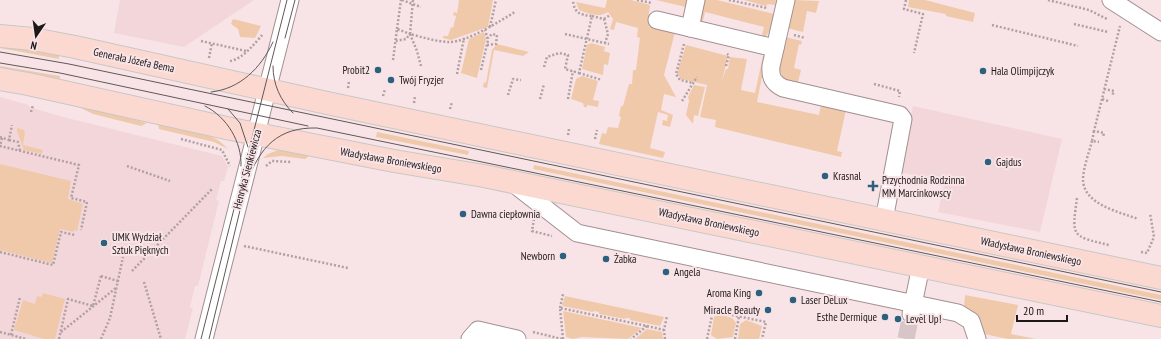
<svg xmlns="http://www.w3.org/2000/svg" width="1161" height="339" viewBox="0 0 1161 339" font-family="'PT Sans Narrow',sans-serif">
  <style>
    .built { fill: #f3d6da }
    .green { fill: #efc9aa }
    .lines { fill: none; stroke-linecap: round; stroke-linejoin: round }
    .minor-tunnel { stroke: #d7c5c7; stroke-width: 17; stroke-dasharray: 17 8; stroke-linecap: butt }
    .minor-casing { stroke: #a28f91; stroke-width: 19 }
    .major-casing { stroke: #c9c7c8; stroke-width: 24 }
    .path { stroke: #b0a0a2; stroke-width: 2.5; stroke-dasharray: 2 2; stroke-linecap: butt }
    .minor { stroke: #fff; stroke-width: 17 }
    .major { stroke: #fbd9d0; stroke-width: 22 }
    .tram { stroke: #625758; stroke-width: 1 }
    .poi-dot { fill: #2d607d; stroke: #f8e4e6; stroke-width: 1.5 }
    .labels { text-anchor: middle; stroke-width: 4; stroke-linejoin: round; paint-order: stroke }
    .street-label { font-size: 11px; fill: #1e1718; stroke: #f8e4e6 }
    .poi-label { font-size: 11px; fill: #1e1718; stroke: #f8e4e6; text-anchor: start }
  </style>
  <rect width="100%" height="100%" fill="#f8e4e6"/>
  <!-- built -->
  <g class="built">
    <polygon points="120,0 254,0 184,47 114,33"/>
    <polygon points="0,97 29,105 29,107 63,117 222,156 228,167 224,181 221,181 216,200 219,201 198,286 195,286 190,307 193,308 185,339 0,339"/>
    <polygon points="913,106 1062,139 1040,232 938,212 945,181 899,172"/>
  </g>
  <!-- green -->
  <g class="green">
    <polygon points="458,0 493,0 488,27 451,40 443,38 443,36 448,36 451,27 453,28 456,16 453,15 454,12 457,13 459,1"/>
    <path d="M607,0H631L650,5L648,19L653,20L652,27L675,32L664,75L676,97L664,94L661,110L673,115L670,127L662,125L663,120L667,121L668,115L658,112L650,148L665,152L663,158L599,144L602,133L606,134L608,127L618,128L621,117L619,116L621,106H623L629,84H632L633,70H636L640,38L637,37L638,28L616,22L614,30L610,29L613,19L608,12C599,18 589,14 579,10L576,2L605,8Z"/>
    <polygon points="656,0 688,0 686,7"/>
    <path d="M705,0H717L774,14C771,23 771,36 761,39L764,27L705,12L702,25L700,22Z"/>
    <polygon points="744,0 776,0 775,5 768,4 766,6"/>
    <polygon points="793,0 819,1 816,13 807,11 803,32 787,28"/>
    <polygon points="909,0 925,0 975,13 973,22 946,16 946,14 908,7"/>
    <polygon points="233,19 261,26 255,38 240,37 238,29 231,24"/>
    <polygon points="484,32 486,39 477,78 461,73 469,39"/>
    <polygon points="785,37 802,41 801,45 799,44 794,68 801,70 798,82 784,80 777,64"/>
    <polygon points="591,43 605,47 604,51 610,53 608,65 604,64 603,75 582,69 587,45"/>
    <polygon points="497,44 529,52 523,56 494,50 487,88 483,87 484,82 486,83 492,50"/>
    <polygon points="686,45 728,56 722,81 726,69 728,69 730,57 747,59 741,90 755,93 763,56 766,56 757,102 819,115 821,105 846,110 837,151 842,152 841,157 715,127 716,120 700,117 707,85 681,79 677,73"/>
    <polygon points="0,46 59,54 59,59 0,48"/>
    <polygon points="0,66 60,76 60,79 17,70 0,68"/>
    <polygon points="582,76 598,81 593,100 599,101 598,107 587,105 587,107 584,107 583,103 571,99 576,79"/>
    <polygon points="694,85 705,87 698,116 694,115 693,124 686,115 689,101 688,97"/>
    <polygon points="73,104 147,123 141,126 93,114"/>
    <path d="M158,123C181,129 212,130 228,149L214,142L159,129Z"/>
    <polygon points="17,128 24,130 25,133 23,145 43,150 42,154 24,150 17,131"/>
    <polygon points="377,132 469,151 468,155 376,137"/>
    <polygon points="278,150 308,155 308,157 305,159 282,156 263,158 268,154"/>
    <polygon points="0,164 71,181 68,199 83,204 77,231 74,230 74,232 60,229 52,263 0,250"/>
    <polygon points="534,165 1161,295 1161,300 533,169"/>
    <polygon points="43,293 65,299 55,339 44,339 14,330 23,300 35,304 37,296 41,297"/>
    <polygon points="965,295 1018,305 1011,334 1036,339 1008,339 984,334 964,307"/>
    <polygon points="565,296 664,317 660,326 630,320 630,318 626,318 625,319 599,314 599,312 594,311 593,312 562,306"/>
    <polygon points="563,311 642,328 628,339 582,337 573,339 566,337"/>
    <polygon points="719,314 732,318 736,323 733,337 717,339 711,335 714,317"/>
    <polygon points="746,320 762,326 759,339 738,339 740,324"/>
    <polygon points="647,329 662,332 663,339 635,339"/>
  </g>
  <g class="lines">
    <!-- minor-tunnel -->
    <polyline class="minor-tunnel" points="906,339 911,314"/>
    <!-- minor casing -->
    <g class="minor-casing">
      <g id="minor">
        <path d="M786,0L771,66C770,77 773,83 783,88L896,114L900,115L903,119L884,220"/>
        <polyline points="1111,0 1161,32"/>
        <polyline points="657,20 775,48"/>
        <polyline points="690,28 696,0"/>
        <polyline points="514,184 577,233 958,313 971,321 977,339"/>
        <polyline points="911,314 921,266"/>
        <polyline points="204,339 290,0"/>
        <polyline points="470,339 478,330 517,339"/>
      </g>
    </g>
    <!-- major casing -->
    <g class="major-casing">
      <g id="major">
        <polyline points="0,36 33,39 75,47 327,103 1161,278"/>
        <polyline points="0,79 28,84 231,129 394,161 484,176 1161,316"/>
      </g>
    </g>
    <!-- path -->
    <g class="path">
      <polyline points="402,0 421,7"/>
      <polyline points="637,0 652,3"/>
      <polyline points="729,0 767,8"/>
      <polyline points="906,0 904,9 923,14 914,53"/>
      <polyline points="1048,0 1089,10 1107,19"/>
      <polyline points="592,16 604,19 608,34 605,43"/>
      <polyline points="604,19 610,15"/>
      <polyline points="1074,24 1108,32"/>
      <polyline points="992,25 1078,46"/>
      <polyline points="490,27 496,0"/>
      <polyline points="397,29 401,0"/>
      <polyline points="410,34 413,0"/>
      <polyline points="565,34 609,44"/>
      <polyline points="794,35 805,38"/>
      <polyline points="201,41 246,51"/>
      <polyline points="684,44 676,74 680,80 693,83"/>
      <polyline points="487,45 496,44 497,35 492,34 488,38"/>
      <polyline points="209,58 212,43"/>
      <polyline points="393,60 397,29 410,34 406,39 395,41"/>
      <path d="M230,61C243,59 255,43 263,34"/>
      <path d="M421,66L417,51L410,34C422,37 437,42 450,42C467,42 500,21 515,12"/>
      <polyline points="726,66 729,55 727,54"/>
      <path d="M544,67L547,57L559,53L568,55L565,69L579,73L592,16C580,15 574,13 573,0"/>
      <polyline points="481,70 488,40 485,30"/>
      <polyline points="579,73 602,80"/>
      <polyline points="457,74 464,38"/>
      <polyline points="874,84 900,91 899,97"/>
      <polyline points="348,88 349,81"/>
      <polyline points="1104,89 1114,91 1112,96"/>
      <polyline points="508,95 513,79 521,80"/>
      <polyline points="383,96 385,89"/>
      <polyline points="540,99 544,84"/>
      <polyline points="568,99 573,71"/>
      <polyline points="1102,99 1094,131 1104,133 1103,137"/>
      <polyline points="682,101 697,77"/>
      <polyline points="1108,101 1102,99 1120,26"/>
      <polyline points="414,103 415,96"/>
      <polyline points="450,109 452,102"/>
      <polyline points="31,112 33,105"/>
      <polyline points="1094,131 1092,141 1099,142"/>
      <polyline points="568,135 569,129"/>
      <polyline points="0,137 9,140 12,125"/>
      <polyline points="2,138 0,146 79,165 71,198 87,202 81,230"/>
      <polyline points="181,139 222,150 230,166"/>
      <polyline points="595,139 597,130"/>
      <polyline points="9,140 18,142 20,151"/>
      <path d="M1092,141C1089,153 1083,168 1083,180C1084,205 1120,212 1138,219"/>
      <polyline points="127,166 170,181"/>
      <polyline points="266,166 272,161 291,162"/>
      <path d="M1077,198C1072,236 1070,236 1109,245"/>
      <polyline points="534,219 532,231 552,236"/>
      <polyline points="244,246 348,268"/>
      <polyline points="0,252 53,265 61,232 75,235"/>
      <polyline points="1141,252 1147,253 1154,237 1150,213"/>
      <polyline points="132,271 212,189"/>
      <polyline points="101,276 118,281"/>
      <polyline points="144,282 161,339"/>
      <polyline points="560,308 563,294"/>
      <polyline points="647,326 664,330"/>
      <polyline points="0,332 26,339"/>
      <polyline points="61,332 116,288"/>
      <polyline points="533,332 562,339"/>
      <polyline points="11,335 20,297"/>
      <polyline points="59,339 68,299 93,306 101,276 99,276"/>
      <polyline points="101,339 110,318 123,257"/>
      <polyline points="563,339 560,308 647,326 631,339"/>
      <polyline points="665,339 664,330 667,316"/>
      <polyline points="707,339 713,311 766,322 762,339"/>
      <polyline points="735,339 739,316"/>
    </g>
    <!-- minor -->
    <use href="#minor" class="minor"/>
    <!-- major -->
    <use href="#major" class="major"/>
    <!-- tram -->
    <g class="tram">
      <polyline points="285,38 295,0"/>
      <polyline points="0,52 69,64 1161,292"/>
      <polyline points="0,63 60,73 308,126"/>
      <path d="M273,66C273,84 280,100 293,113"/>
      <path d="M211,92C240,89 261,68 273,42"/>
      <path d="M205,106C227,117 242,142 241,166"/>
      <polyline points="228,109 240,123 248,147"/>
      <path d="M247,182C260,147 278,127 317,128L1161,302"/>
      <polyline points="201,339 287,0"/>
      <polyline points="209,339 248,177"/>
    </g>
  </g>
  <!-- markers -->
  <g class="poi-dot">
    <circle cx="378" cy="70" r="4"/>
    <circle cx="983" cy="71" r="4"/>
    <circle cx="391" cy="80" r="4"/>
    <circle cx="988" cy="162" r="4"/>
    <circle cx="825" cy="176" r="4"/>
    <path d="M871 180h4v4h4v4h-4v4h-4v-4h-4v-4h4z"/>
    <circle cx="463" cy="214" r="4"/>
    <circle cx="104" cy="243" r="4"/>
    <circle cx="563" cy="256" r="4"/>
    <circle cx="606" cy="259" r="4"/>
    <circle cx="666" cy="272" r="4"/>
    <circle cx="759" cy="293" r="4"/>
    <circle cx="793" cy="300" r="4"/>
    <circle cx="768" cy="310" r="4"/>
    <circle cx="885" cy="317" r="4"/>
    <circle cx="898" cy="319" r="4"/>
  </g>
  <g class="labels">
    <!-- street labels -->
    <g class="street-label">
      <text transform="translate(134 60) rotate(12)" y="4">Generała Józefa Bema</text>
      <text transform="translate(391 160) rotate(10)" y="4">Władysława Broniewskiego</text>
      <text transform="translate(247 169) rotate(-75)" y="4">Henryka Sienkiewicza</text>
      <text transform="translate(709 222) rotate(12)" y="4">Władysława Broniewskiego</text>
      <text transform="translate(1031 251) rotate(12)" y="4">Władysława Broniewskiego</text>
    </g>
    <!-- poi labels -->
    <g class="poi-label">
      <text x="370" y="74" text-anchor="end">Probit2</text>
      <text x="991" y="75">Hala Olimpijczyk</text>
      <text x="399" y="84">Twój Fryzjer</text>
      <text x="996" y="166">Gajdus</text>
      <text x="833" y="180">Krasnal</text>
      <text x="882" y="184">Przychodnia Rodzinna<tspan x="882" dy="13">MM Marcinkowscy</tspan></text>
      <text x="471" y="218">Dawna ciepłownia</text>
      <text x="112" y="241">UMK Wydział<tspan x="112" dy="13">Sztuk Pięknych</tspan></text>
      <text x="555" y="260" text-anchor="end">Newborn</text>
      <text x="614" y="263">Żabka</text>
      <text x="674" y="276">Angela</text>
      <text x="751" y="297" text-anchor="end">Aroma King</text>
      <text x="801" y="304">Laser DeLux</text>
      <text x="760" y="314" text-anchor="end">Miracle Beauty</text>
      <text x="877" y="321" text-anchor="end">Esthe Dermique</text>
      <text x="906" y="323">Level Up!</text>
    </g>
  </g>
  <!-- north arrow -->
  <g transform="translate(36 36) rotate(193)" stroke="#f8e4e6" stroke-width="3" paint-order="stroke">
  <path d="M0-3L7 15L0 10L-7 15Z" fill="#1e1718"/>
  <text y="-6" font-size="11" font-weight="bold" text-anchor="middle" fill="#1e1718">N</text>
  </g>
  <!-- scale -->
  <path d="M1017 315v6h50v-6" fill="none" stroke="#1e1718" stroke-width="2"/>
  <text x="1023" y="315" font-size="12" fill="#1e1718" stroke="#f8e4e6" stroke-width="3" paint-order="stroke">20 m</text>
</svg>
